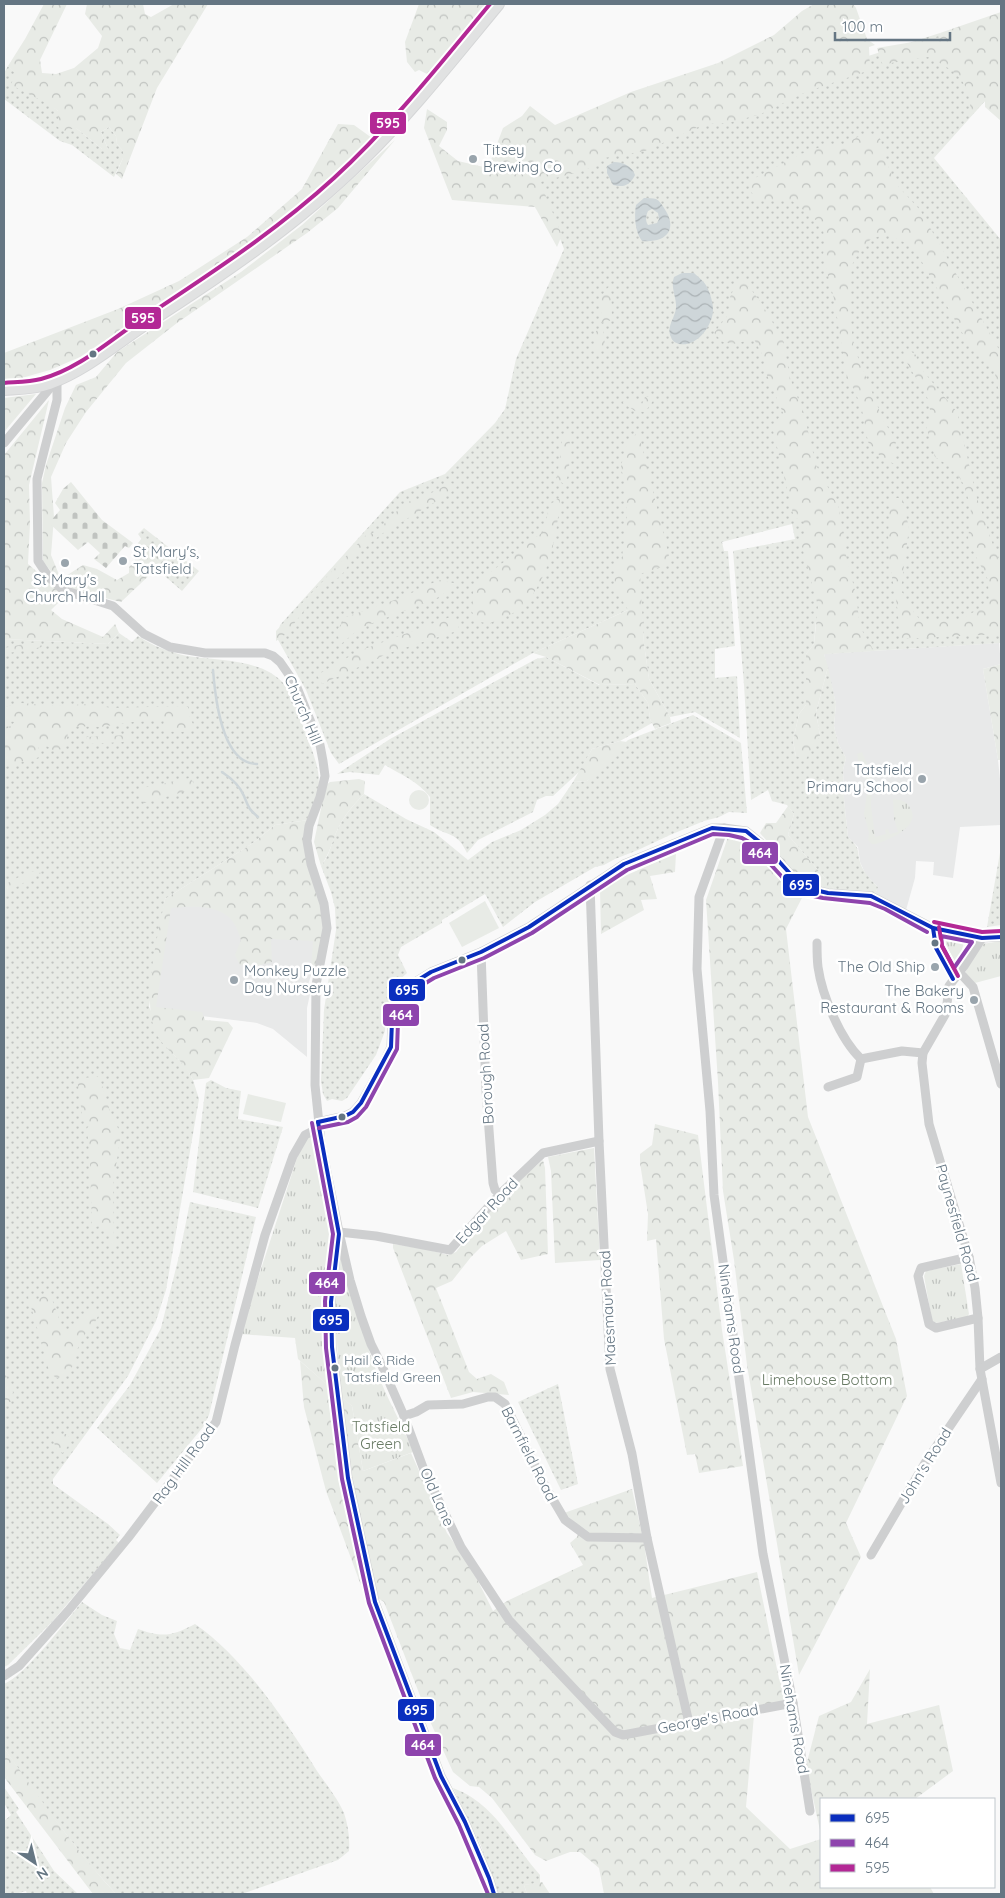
<svg xmlns="http://www.w3.org/2000/svg" width="1005" height="1898" viewBox="0 0 1005 1898" font-family="Quicksand,sans-serif">
  <style>
    .built { fill: #e8e9e9 }
    .grass { fill: url(#grass-dots) }
    .forest { fill: url(#forest-crowns) }
    .cemetery { fill: url(#cemetery-stones) }
    .park { fill: url(#park-tufts) }
    .pitch { fill: #e8ebe6 }
    .water { fill: url(#water-waves); fill-rule: evenodd }
    .lines { fill: none; stroke-linecap: round; stroke-linejoin: round }
    .stream { stroke: #ced6d9; stroke-width: 2.5 }
    .secondary-casing { stroke: #d5d6d7; stroke-width: 14 }
    .street { stroke: #cecfd0; stroke-width: 9 }
    .secondary { stroke: #e1e2e2; stroke-width: 12 }
    .bus-1-casing { stroke: #fff; stroke-width: 8 }
    .bus-2-casing { stroke: #fff; stroke-width: 8 }
    .bus-3-casing { stroke: #fff; stroke-width: 8 }
    .bus-1 { stroke: #0a2ebe; stroke-width: 4 }
    .bus-2 { stroke: #8e44ad; stroke-width: 4 }
    .bus-3 { stroke: #b32895; stroke-width: 4 }
    .poi-dot { fill: #99a4ac; stroke: #fff; stroke-width: 2 }
    .bus-dot { fill: #657683; stroke: #fff; stroke-width: 2 }
    .labels { text-anchor: middle; stroke-width: 5; stroke-linejoin: round; paint-order: stroke }
    .bus-label { font-size: 14px; fill: #657683; stroke: #fff; text-anchor: start }
    .poi-label { font-size: 15px; fill: #657683; stroke: #fff; text-anchor: start }
    .street-label { font-size: 15px; fill: #657683; stroke: #fff }
    .park-label { font-size: 15px; fill: #687a64; stroke: #fff }
    .line-badge { stroke: #fff; stroke-width: 2 }
    .badge-label { font-size: 14px; text-anchor: middle; font-weight: bold; fill: #fff }
  </style>
  <defs>
    <pattern id="grass-dots" width="8" height="8" patternUnits="userSpaceOnUse" patternTransform="scale(1.25)"><rect width="8" height="8" fill="#e8ebe6"/><path d="M2 2h.1M6 6h.1" fill="none" stroke="#c0c3c0" stroke-width="1.8" stroke-linecap="round"/></pattern>
    <pattern id="forest-crowns" width="20" height="18" patternUnits="userSpaceOnUse" patternTransform="scale(1.25)"><rect width="20" height="18" fill="#e8ebe6"/><path d="M2 6a3 3 0 1 1 6 0M12 15a3 3 0 1 1 6 0" fill="none" stroke="#c0c3c0"/></pattern>
    <pattern id="cemetery-stones" width="16" height="16" patternUnits="userSpaceOnUse" patternTransform="scale(1.25)"><rect width="16" height="16" fill="#e8ebe6"/><path d="M2 7V4a2 2 0 0 1 4 0v3zM10 15v-3a2 2 0 0 1 4 0v3z" fill="#c0c3c0"/></pattern>
    <pattern id="park-tufts" width="24" height="20" patternUnits="userSpaceOnUse" patternTransform="scale(1.25)"><rect width="24" height="20" fill="#e8ebe6"/><path d="M3 7l-1-3M5 7V3M7 7l1-3M15 17l-1-3M17 17v-4M19 17l1-3" fill="none" stroke="#c0c3c0"/></pattern>
    <pattern id="water-waves" width="16" height="10" patternUnits="userSpaceOnUse" patternTransform="scale(1.25)"><rect width="16" height="10" fill="#ced6d9"/><path d="M0 5q4-4 8 0t8 0" fill="none" stroke="#abb2b5"/></pattern>
  </defs>
  <rect width="100%" height="100%" fill="#f9f9f9"/>
  <!-- built -->
  <g class="built">
    <polygon points="999,643 1001,664 983,669 998,760 1001,788 1001,825 960,827 953,878 933,875 934,862 916,861 915,878 906,910 875,894 878,887 866,875 860,862 858,847 848,837 844,799 843,770 846,758 838,743 834,726 836,704 824,654"/>
    <polygon points="197,904 224,910 269,938 315,939 313,969 307,988 310,994 307,1008 307,1057 273,1029 257,1023 154,1010 169,905"/>
  </g>
  <!-- grass -->
  <g class="grass">
    <path d="M940,33L985,101L934,158L1001,240V643L824,654L816,621L814,644L806,654V705L799,714L793,741L796,756L820,736L816,712L828,667L836,704L834,726L838,743L846,758L843,770L844,799L848,837C862,850 856,850 861,865C865,874 871,880 878,887L875,894L835,890L788,835L794,814L787,805L772,801L768,790L751,800L744,685L733,551L795,539L792,524L722,542L724,551H728L735,646L715,649V678L737,676L740,738L695,712L670,717L649,679L644,644L641,604L533,653L339,764L331,753L306,690L277,638L280,625L400,492L445,474L495,423L505,409L516,359L564,249L531,164Z"/>
    <polygon points="8,66 58,111 58,119 76,128 102,149 108,149 101,132 109,127 116,136 117,144 123,151 123,158 114,177 72,145 60,141 4,99 4,73"/>
    <polygon points="144,528 199,571 182,591 167,578 166,570 154,557 138,534"/>
    <path d="M119,633L132,642L138,636C153,646 169,652 187,656C217,661 262,658 284,684C294,696 299,714 304,729C311,748 322,770 318,791C316,801 311,811 308,820L275,825L253,843L165,899L149,1007L172,1053L186,1067L193,1080L199,1099L166,1290L156,1321L128,1376L53,1479V1484L108,1524L120,1535L116,1540L119,1543L52,1622L8,1665L4,1667V639L108,644Z"/>
    <path d="M546,657L599,685L635,684L648,703L650,719L652,723L620,741L592,749L580,771L553,796H546L537,800L533,812L478,840L467,853C457,831 448,837 430,825V797C418,781 401,775 385,765L379,775L350,772L337,774L390,739L536,659Z"/>
    <path d="M693,715L741,743L747,813L729,812L719,817L704,821L670,835L638,850L615,859L604,865L595,867L535,902L503,927L485,894L442,920V923L401,947L398,955L407,973L395,984L386,1009L385,1031L376,1055L347,1098L342,1101L332,1099L327,1101L323,1094L321,1081L324,1010L336,930L335,908L331,892L321,866C330,854 330,847 336,833C342,818 353,805 364,794L406,819L434,832L468,860L492,842L521,830L545,815L558,804L573,782L587,781L628,740Z"/>
    <polygon points="1001,847 1001,925 987,927"/>
    <polygon points="211,1080 226,1088 241,1091 238,1119 283,1127 258,1208 193,1192 206,1083"/>
    <polygon points="190,1202 256,1217 209,1415 203,1427 157,1483 97,1428 130,1385 161,1328 180,1252"/>
    <polygon points="558,1384 578,1484 561,1490 518,1402"/>
    <path d="M82,1602L102,1615L117,1621L114,1634L120,1648L130,1650L138,1629C163,1638 172,1636 195,1624C245,1659 285,1720 317,1771C326,1784 338,1799 344,1813C348,1825 350,1838 349,1851L338,1860L242,1894H116L90,1865L42,1803L4,1748V1684C26,1675 65,1622 82,1602Z"/>
    <polygon points="4,1787 19,1809 16,1812 54,1871 78,1894 27,1894 26,1891 15,1894 4,1894 4,1821 11,1815 4,1803"/>
    <path d="M453,1788C496,1804 511,1843 540,1875V1883L524,1885L527,1894H498L481,1846Z"/>
  </g>
  <!-- forest -->
  <g class="forest">
    <polygon points="44,4 67,4 40,60 42,73 56,74 74,68 98,48 102,36 85,14 87,4 143,4 145,14 151,17 174,4 208,4 157,88 122,179 116,174 123,158 123,151 117,144 116,136 109,127 101,132 108,149 102,149 76,128 63,131 55,125 58,119 58,111 50,105 11,85 15,73 8,66 25,39"/>
    <polygon points="419,4 488,4 431,76 419,70 415,72 407,62 405,42"/>
    <polygon points="814,4 853,4 856,8 867,39 875,45 869,47 870,70 806,92 761,114 728,123 705,124 645,151 604,158 586,170 540,182 562,235 557,247 535,207 452,200 424,128 427,109 447,122 447,130 439,146 458,161 488,168 503,128 522,116 530,106 555,125 631,92 718,63 774,35 802,11"/>
    <path d="M1001,12V121L985,107V101L971,116C970,80 958,72 928,57L891,63L883,66L877,48L942,37L940,33Z"/>
    <polygon points="338,124 354,125 372,138 295,209 229,261 167,302 144,312 131,323 80,357 50,370 4,383 4,353 118,309 179,281 247,237 302,189"/>
    <polygon points="863,134 879,135 889,168 896,184 920,210 1001,353 1001,400 994,370 964,336 918,255 906,243 886,234 871,239 860,250 852,265 849,295 853,345 884,422 896,439 894,464 880,456 868,442 862,410 855,391 847,378 834,299 823,256 825,240 822,225 791,200 757,200 749,189 749,181 801,154 823,146 845,144"/>
    <polygon points="395,140 338,208 307,233 177,323 126,363 86,412 66,443 51,477 54,517 51,555 60,577 69,574 83,565 97,569 117,580 129,573 129,567 135,561 134,548 142,538 154,557 166,570 167,578 157,568 121,602 69,589 56,578 43,561 42,483 46,465 65,408 76,385 96,377 117,352 241,272 302,225"/>
    <polygon points="739,278 745,282 760,301 783,340 790,378 804,414 816,465 839,508 846,555 856,595 860,627 874,651 824,654 828,667 816,712 820,736 806,759 796,756 793,741 799,714 806,705 806,654 814,644 818,606 800,539 808,532 802,520 794,518 772,426 783,413 767,375 763,356 754,339 733,344 723,342 714,333 731,311 730,297"/>
    <path d="M613,284L611,290L612,320L602,323C601,306 597,294 613,284Z"/>
    <polygon points="603,328 605,345 600,350 592,351 595,342 596,331"/>
    <path d="M903,346L916,355L918,365L957,412L976,495L993,545L1001,564V634L899,639C900,614 894,590 890,565C887,543 889,520 890,498H902L909,528L901,589L908,605L921,621L960,620L989,603L988,580L968,541L971,508L964,485L954,469L935,457L926,426C940,400 914,381 905,358C904,354 903,350 903,346Z"/>
    <polygon points="36,394 4,432 4,398"/>
    <polygon points="657,395 645,412 635,411 623,403 625,398 642,404 645,397"/>
    <polygon points="49,400 29,485 30,524 28,564 65,596 51,610 62,619 103,637 115,624 119,633 108,644 4,639 4,455"/>
    <polygon points="638,431 671,564 640,574 644,644 649,679 670,717 671,723 655,729 650,719 648,703 635,684 600,685 546,657 533,653 628,610 615,588 614,562 622,557 627,519 625,486 621,467 625,448"/>
    <polygon points="570,432 569,471 565,485 557,479 563,434"/>
    <polygon points="450,483 458,485 450,493 380,535 353,558 344,572 336,580 324,585 286,634 276,641 276,631 365,536 377,531 406,502 418,500"/>
    <path d="M560,498C557,534 550,579 523,606C515,614 499,619 489,624L477,621L471,610L474,585L544,531L548,512L552,502Z"/>
    <polygon points="439,580 458,584 437,598 360,628 340,645 337,630 346,617 403,597"/>
    <polygon points="453,616 460,630 389,653 322,684 317,675 359,651"/>
    <polygon points="40,642 42,647 9,653 5,652 4,648 29,643"/>
    <polygon points="1001,664 1001,760 998,760 983,669"/>
    <path d="M21,703L56,706L88,704L112,708L185,706L188,707V714L195,728C185,734 174,732 163,730L164,720L133,722L100,727L73,726L68,733L65,749L53,750L45,745L38,748L42,756L34,759L4,767V731L15,722L4,720V707Z"/>
    <polygon points="128,735 131,738 123,742 89,744 86,737"/>
    <polygon points="620,741 627,742 613,761 587,781 573,782 592,749"/>
    <polygon points="190,778 194,783 190,790 144,803 139,798 142,788"/>
    <path d="M359,779L365,781L364,794C353,805 342,818 336,833C331,846 329,854 321,866L314,842L326,785L330,782Z"/>
    <polygon points="788,806 794,814 788,835 835,890 803,883 760,833 766,823 776,823"/>
    <path d="M308,820L306,825L326,921L317,969H311L313,941L271,939L272,962L256,966L240,965L235,955L241,940C239,935 237,927 233,922C221,904 190,906 171,908L156,1007L202,1012L205,1020L228,1022L233,1028L209,1078L193,1080C191,1076 188,1071 185,1067C177,1056 164,1048 157,1035C140,1003 158,935 165,899L253,843L275,825Z"/>
    <polygon points="728,837 752,842 793,885 805,892 786,929 808,1117 896,1339 907,1396 846,1523 861,1557 799,1675 747,1365 734,1260 723,1191 718,1082 706,900"/>
    <polygon points="676,853 675,872 650,876 657,899 641,900 644,910 601,934 600,890 616,880"/>
    <polygon points="30,871 41,873 4,894 4,885"/>
    <polygon points="99,1076 112,1118 121,1133 113,1186 114,1245 112,1248 110,1238 102,1225 92,1228 90,1162 87,1128 90,1125 82,1114 77,1079"/>
    <polygon points="655,1124 698,1135 722,1330 743,1466 699,1473 695,1454 687,1455 664,1339 656,1239 647,1241 648,1214 640,1163 640,1154 652,1145"/>
    <polygon points="594,1148 600,1260 555,1263 551,1171 548,1157"/>
    <polygon points="543,1160 545,1168 548,1254 521,1260 506,1231 482,1246 471,1257 452,1281 436,1288 469,1372 477,1379 491,1374 504,1382 509,1395 473,1392 451,1398 393,1248 393,1244 425,1249 448,1255 456,1252 486,1214 517,1182"/>
    <path d="M49,1293C56,1306 58,1321 66,1333L92,1310L99,1314L92,1328L85,1334L76,1352L75,1362L67,1375L57,1378L50,1374L28,1296L34,1301Z"/>
    <polygon points="300,1361 352,1406 363,1471 411,1453 447,1533 471,1567 493,1611 507,1601 583,1565 570,1543 577,1537 580,1527 564,1513 632,1489 644,1543 652,1598 757,1572 779,1679 792,1704 754,1715 746,1807 790,1849 821,1839 821,1887 930,1887 934,1894 604,1894 599,1868 580,1852 570,1852 546,1861 535,1855 492,1798 479,1787 470,1786 453,1772 429,1719 384,1602 362,1588 326,1491 304,1407"/>
    <polygon points="4,1371 13,1392 11,1402 4,1402"/>
    <polygon points="59,1434 66,1434 72,1440 63,1453 57,1450 52,1438"/>
    <polygon points="870,1669 867,1724 939,1705 953,1771 915,1799 821,1799 821,1835 806,1766 819,1716 851,1702"/>
    <path d="M4,1748C40,1798 74,1849 116,1894H93L4,1777Z"/>
    <polygon points="542,1882 550,1894 527,1894 524,1885"/>
  </g>
  <!-- cemetery -->
  <polygon class="cemetery" points="71,482 102,520 133,543 129,548 125,546 106,568 94,559 100,553 88,542 78,550 49,523 60,510 55,503 63,489"/>
  <!-- park -->
  <g class="park">
    <path d="M862,752L872,776L871,806L875,837L886,834L885,830L888,829L890,834L898,832L894,818L893,799C901,800 906,800 910,808C922,826 889,840 876,844H872L868,840L869,833L864,814L868,787L865,778L861,773L857,754Z"/>
    <path d="M947,935L959,938L964,942L961,953L960,967C946,978 939,949 940,939Z"/>
    <polygon points="1001,941 1001,976 975,983 965,974 976,945"/>
    <polygon points="317,1133 335,1236 326,1312 332,1389 298,1359 295,1338 240,1334 299,1152 307,1138"/>
    <path d="M340,1250C353,1294 363,1340 381,1382C391,1406 404,1428 413,1452L363,1471L352,1406L341,1397L334,1302Z"/>
    <polygon points="961,1264 969,1314 967,1317 937,1323 932,1321 924,1276 926,1271"/>
  </g>
  <!-- pitch -->
  <g class="pitch">
    <circle cx="419" cy="800" r="10"/>
    <polygon points="485,901 499,928 462,947 449,923"/>
    <polygon points="248,1094 286,1103 281,1122 243,1114"/>
  </g>
  <!-- water -->
  <g class="water">
    <path d="M614,162C623,162 632,166 635,175C630,185 624,188 613,185L607,173V166Z"/>
    <path d="M644,198C648,198 653,198 656,199C660,201 662,205 664,208C679,230 666,243 642,241C635,232 634,216 636,205ZM652,209L658,213L659,219L657,223L648,225C645,220 646,216 648,211Z"/>
    <path d="M682,273H694C698,277 704,281 707,287C711,295 715,308 712,317C708,331 695,347 679,344C676,343 672,341 671,337C666,327 675,318 676,308C677,298 670,287 674,277Z"/>
  </g>
  <g class="lines">
    <!-- stream -->
    <g class="stream">
      <path d="M213,670C215,695 221,764 257,764"/>
      <path d="M222,772C231,778 240,786 244,796C249,808 248,808 258,817"/>
    </g>
    <!-- secondary casing -->
    <g class="secondary-casing">
      <path id="secondary" d="M4,389C18,388 35,388 49,383C85,370 116,343 148,322C223,274 298,223 362,160C411,112 454,57 498,4"/>
    </g>
    <!-- street -->
    <g class="street">
      <polyline points="57,380 57,400 37,479 38,561 48,576 63,590 113,606 144,634 170,647 205,653 265,653 273,656 280,662 296,685 320,745 323,761 325,776 320,797 309,826 307,841 311,864 324,904 327,928 316,985 315,1085 321,1143 339,1232 350,1280 361,1316 371,1344 382,1366 404,1416 424,1470 461,1547 509,1620 615,1732 623,1735 793,1703"/>
      <polyline points="4,443 55,382"/>
      <polyline points="724,828 699,897 697,969 710,1111 714,1195 763,1554 793,1703 810,1811"/>
      <polyline points="590,885 599,1141 610,1369 632,1454 647,1538 689,1723"/>
      <polyline points="982,938 964,966 949,986 946,1013 923,1053 922,1063 929,1124 969,1257 975,1288 978,1318 980,1369 1001,1483"/>
      <path d="M817,943C817,951 817,959 818,967C822,995 840,1039 861,1059L857,1077L828,1087"/>
      <polyline points="481,952 486,1090 493,1183 495,1190 500,1194"/>
      <polyline points="960,973 973,987 1001,1084"/>
      <polyline points="861,1059 902,1051 923,1053"/>
      <polyline points="318,1122 345,1116 353,1112 361,1103 383,1064 391,1047 392,1021 403,993 415,982 431,972 481,952 529,927 624,864 712,828 724,828 746,831 767,848 802,887 828,893 871,896 933,928 982,938 1001,937"/>
      <polyline points="339,1232 376,1236 450,1250 500,1194 543,1153 599,1141"/>
      <polyline points="338,1240 331,1302 332,1347 348,1478 375,1602 441,1776 465,1822 489,1878 494,1894"/>
      <polyline points="969,1257 921,1268 918,1276 929,1324 936,1328 978,1318"/>
      <polyline points="980,1369 1001,1357"/>
      <polyline points="404,1416 416,1412 428,1405 463,1404 488,1397 495,1397 505,1404 545,1486 565,1520 588,1537 647,1538"/>
      <polyline points="871,1555 925,1463 982,1379"/>
      <polyline points="4,1676 19,1666 68,1611 128,1538 216,1422 235,1345 265,1235 293,1156 305,1135 319,1128"/>
    </g>
    <!-- secondary -->
    <use href="#secondary" class="secondary"/>
    <!-- bus-1 casing -->
    <g class="bus-1-casing">
      <g id="bus-1">
        <polyline points="933,928 936,948 953,979"/>
        <polyline points="318,1122 345,1116 353,1112 361,1103 391,1047 392,1021 403,993 415,982 431,972 481,952 529,927 624,864 712,828 746,831 767,848 802,887 828,893 871,896 933,928 982,938 1001,937"/>
        <polyline points="318,1122 339,1234 331,1302 332,1347 348,1478 375,1602 441,1776 465,1822 489,1878 494,1894"/>
      </g>
    </g>
    <!-- bus-2 casing -->
    <g class="bus-2-casing">
      <g id="bus-2">
        <polygon points="941,936 972,942 954,968 942,946"/>
        <polyline points="312,1123 333,1234 325,1301 326,1348 342,1479 369,1603 435,1778 459,1825 488,1894"/>
        <polyline points="319,1128 348,1122 357,1117 366,1107 397,1049 398,1022 408,997 419,987 434,978 484,958 532,933 627,870 713,834 729,835 742,838 751,843 784,879 796,890 804,894 823,898 870,903 885,909 927,932"/>
      </g>
    </g>
    <!-- bus-3 casing -->
    <g class="bus-3-casing">
      <g id="bus-3">
        <path d="M4,383C16,382 29,382 41,379C80,369 112,338 145,317C210,274 276,231 334,178C392,125 440,64 490,4"/>
        <polyline points="934,922 982,932 1001,931"/>
        <polyline points="939,927 942,946 958,976"/>
      </g>
    </g>
    <!-- bus-1 -->
    <use href="#bus-1" class="bus-1"/>
    <!-- bus-2 -->
    <use href="#bus-2" class="bus-2"/>
    <!-- bus-3 -->
    <use href="#bus-3" class="bus-3"/>
  </g>
  <!-- markers -->
  <g class="poi-dot">
    <circle cx="473" cy="159" r="5"/>
    <circle cx="123" cy="561" r="5"/>
    <circle cx="65" cy="563" r="5"/>
    <circle cx="922" cy="779" r="5"/>
    <circle cx="935" cy="967" r="5"/>
    <circle cx="234" cy="980" r="5"/>
    <circle cx="974" cy="1000" r="5"/>
  </g>
  <g class="bus-dot">
    <circle cx="93" cy="354" r="4.5"/>
    <circle cx="935" cy="943" r="4.5"/>
    <circle cx="462" cy="960" r="4.5"/>
    <circle cx="342" cy="1117" r="4.5"/>
    <circle cx="335" cy="1368" r="4.5"/>
  </g>
  <g class="labels">
    <!-- bus labels -->
    <g class="bus-label">
      <text x="344" y="1365">Hail &amp; Ride<tspan x="344" dy="17">Tatsfield Green</tspan></text>
    </g>
    <!-- poi labels -->
    <g class="poi-label">
      <text x="483" y="155">Titsey<tspan x="483" dy="17">Brewing Co</tspan></text>
      <text x="133" y="557">St Mary's,<tspan x="133" dy="17">Tatsfield</tspan></text>
      <text x="65" y="585" text-anchor="middle">St Mary's<tspan x="65" dy="17">Church Hall</tspan></text>
      <text x="912" y="775" text-anchor="end">Tatsfield<tspan x="912" dy="17">Primary School</tspan></text>
      <text x="925" y="972" text-anchor="end">The Old Ship</text>
      <text x="244" y="976">Monkey Puzzle<tspan x="244" dy="17">Day Nursery</tspan></text>
      <text x="964" y="996" text-anchor="end">The Bakery<tspan x="964" dy="17">Restaurant &amp; Rooms</tspan></text>
    </g>
    <!-- street labels -->
    <g class="street-label">
      <text transform="translate(303 710) rotate(67)" y="5">Church Hill</text>
      <text transform="translate(486 1074) rotate(-93)" y="5">Borough Road</text>
      <text transform="translate(487 1211) rotate(-47)" y="5">Edgar Road</text>
      <text transform="translate(957 1223) rotate(74)" y="5">Paynesfield Road</text>
      <text transform="translate(608 1308) rotate(-93)" y="5">Maesmaur Road</text>
      <text transform="translate(731 1319) rotate(82)" y="5">Ninehams Road</text>
      <text transform="translate(529 1454) rotate(63)" y="5">Barnfield Road</text>
      <text transform="translate(184 1464) rotate(-54)" y="5">Rag Hill Road</text>
      <text transform="translate(925 1466) rotate(-58)" y="5">John's Road</text>
      <text transform="translate(437 1497) rotate(66)" y="5">Old Lane</text>
      <text transform="translate(708 1719) rotate(-11)" y="5">George's Road</text>
      <text transform="translate(794 1719) rotate(80)" y="5">Ninehams Road</text>
    </g>
    <!-- park labels -->
    <g class="park-label">
      <text x="827" y="1385">Limehouse Bottom</text>
      <text x="381" y="1432">Tatsfield<tspan x="381" dy="17">Green</tspan></text>
    </g>
  </g>
  <g class="line-badge">
    <rect x="369" y="111" width="38" height="24" rx="5" fill="#b32895"/>
    <rect x="124" y="306" width="38" height="24" rx="5" fill="#b32895"/>
    <rect x="741" y="841" width="38" height="24" rx="5" fill="#8e44ad"/>
    <rect x="782" y="873" width="38" height="24" rx="5" fill="#0a2ebe"/>
    <rect x="388" y="978" width="38" height="24" rx="5" fill="#0a2ebe"/>
    <rect x="382" y="1003" width="38" height="24" rx="5" fill="#8e44ad"/>
    <rect x="308" y="1271" width="38" height="24" rx="5" fill="#8e44ad"/>
    <rect x="312" y="1308" width="38" height="24" rx="5" fill="#0a2ebe"/>
    <rect x="397" y="1698" width="38" height="24" rx="5" fill="#0a2ebe"/>
    <rect x="404" y="1733" width="38" height="24" rx="5" fill="#8e44ad"/>
  </g>
  <g class="badge-label">
    <text x="388" y="128">595</text>
    <text x="143" y="323">595</text>
    <text x="760" y="858">464</text>
    <text x="801" y="890">695</text>
    <text x="407" y="995">695</text>
    <text x="401" y="1020">464</text>
    <text x="327" y="1288">464</text>
    <text x="331" y="1325">695</text>
    <text x="416" y="1715">695</text>
    <text x="423" y="1750">464</text>
  </g>
  <!-- border -->
  <rect width="1005" height="1898" fill="none" stroke="#657683" stroke-width="10"/>
  <!-- legend -->
  <rect x="820" y="1798" width="175" height="90" fill="#ffffff" stroke="#c1c8cd"/>
  <rect x="830" y="1814" width="25" height="8" fill="#0a2ebe" stroke="#c1c8cd"/>
  <text x="865" y="1823" font-size="15" fill="#657683">695</text>
  <rect x="830" y="1839" width="25" height="8" fill="#8e44ad" stroke="#c1c8cd"/>
  <text x="865" y="1848" font-size="15" fill="#657683">464</text>
  <rect x="830" y="1864" width="25" height="8" fill="#b32895" stroke="#c1c8cd"/>
  <text x="865" y="1873" font-size="15" fill="#657683">595</text>
  <!-- north arrow -->
  <g transform="translate(35 1863) rotate(145)" stroke="#ffffff" stroke-width="4" paint-order="stroke">
  <path d="M0-4L9 19L0 12L-9 19Z" fill="#657683"/>
  <text y="-8" font-size="14" font-weight="bold" text-anchor="middle" fill="#657683">N</text>
  </g>
  <!-- scale -->
  <path d="M835 32v8h115v-8" fill="none" stroke="#657683" stroke-width="2.5"/>
  <text x="842" y="32" font-size="15" fill="#657683" stroke="#ffffff" stroke-width="4" paint-order="stroke">100 m</text>
</svg>
